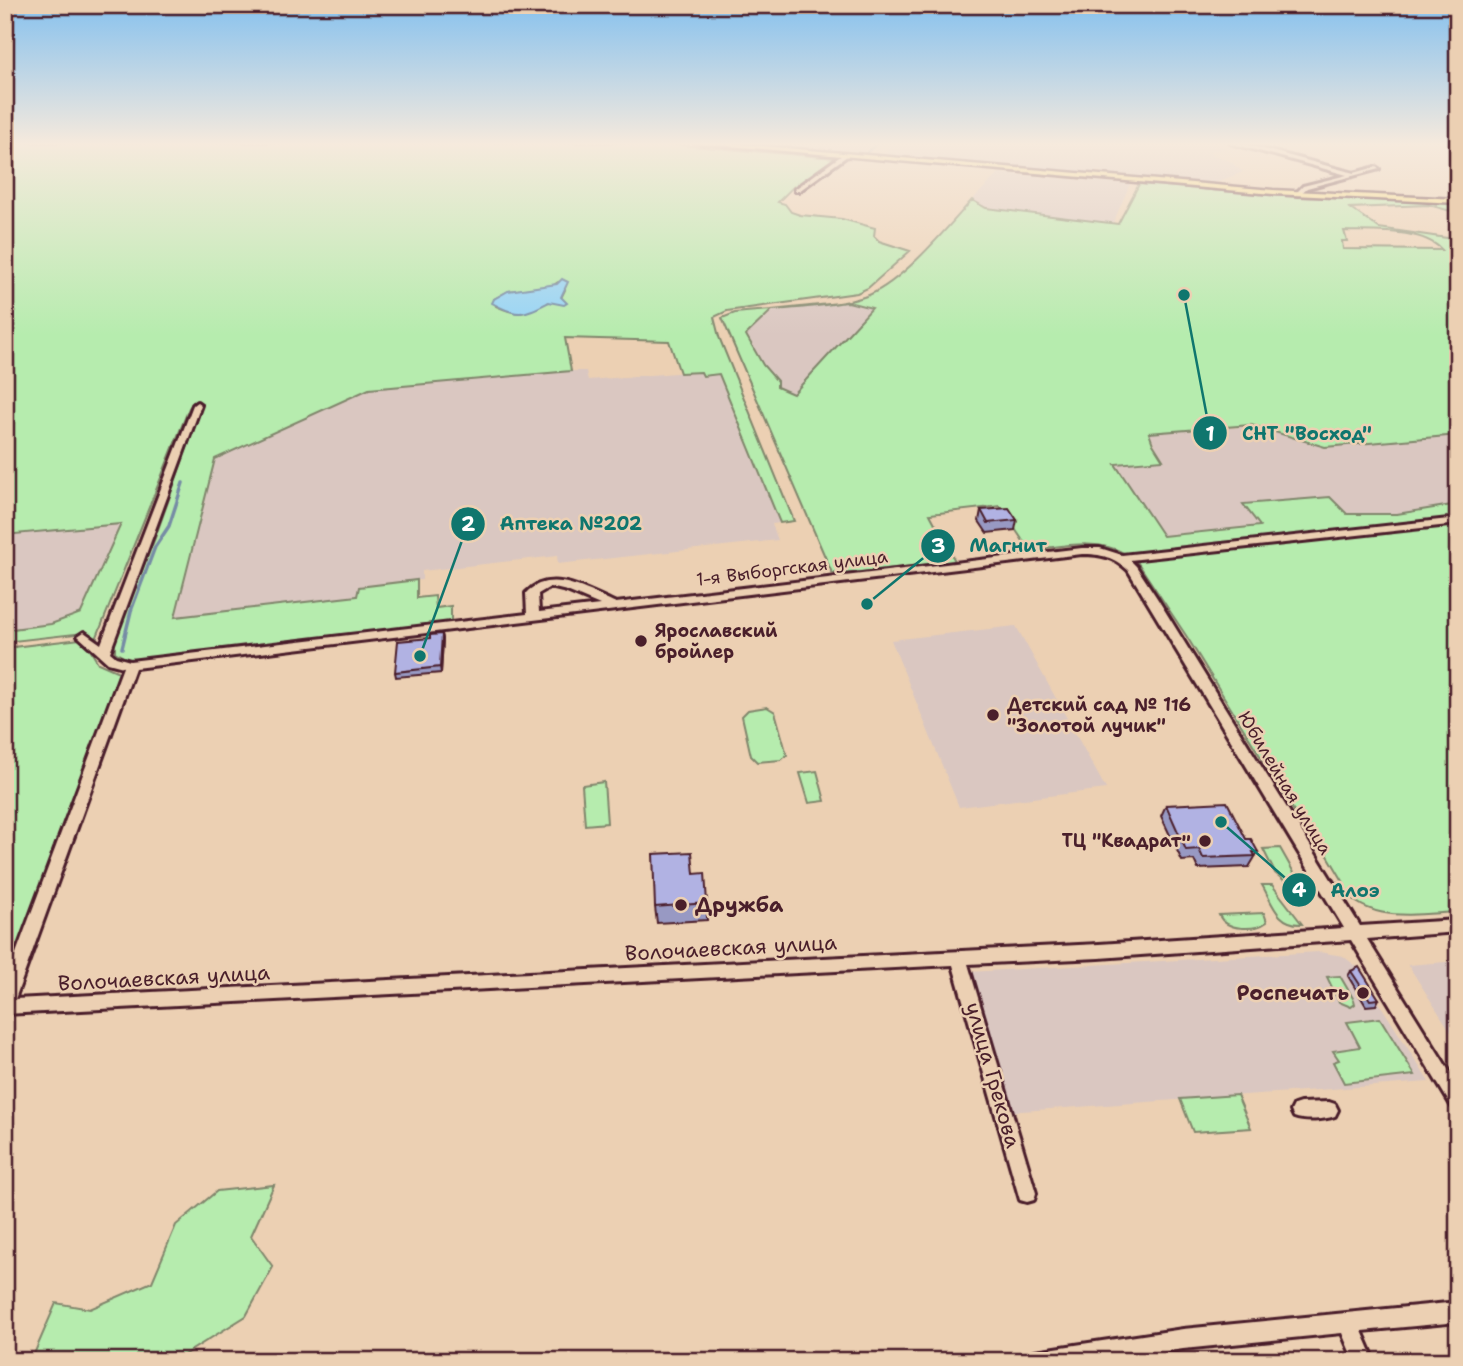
<svg xmlns="http://www.w3.org/2000/svg" width="1463" height="1366" viewBox="0 0 1463 1366" font-family="'Shantell Sans',sans-serif">
  <style>
    .built { fill: #dac7c1 }
    .green { fill: #b6ecae; stroke: #80866c; stroke-width: 2; fill-rule: evenodd }
    .water { fill: #94d4f6; stroke: #768ca5; stroke-width: 2 }
    .lines { fill: none; stroke-linecap: round; stroke-linejoin: round }
    .stream-far1 { stroke: #768ca5; stroke-width: 2 }
    .stream { stroke: #768ca5; stroke-width: 3.5 }
    .minor-casing { stroke: #4a1f2b; stroke-width: 6 }
    .major-casing { stroke: #4a1f2b; stroke-width: 5 }
    .minor { fill: #ecd0b3; fill-rule: evenodd }
    .major { fill: #fbe080; fill-rule: evenodd }
    .wall { fill: #9899c3; stroke: #4a1f2b; stroke-width: 2 }
    .shaded-wall { fill: #7c7d9f; stroke: #4a1f2b; stroke-width: 2 }
    .building { fill: #b1b2e3; stroke: #4a1f2b; stroke-width: 2 }
    .poi-dot { fill: #4a1f2b; stroke: #ecd0b3; stroke-width: 2.5 }
    .labels { text-anchor: middle; stroke-width: 5; stroke-linejoin: round; paint-order: stroke }
    .street-label { font-size: 18px; fill: #4a1f2b; stroke: #ecd0b3 }
    .poi-label { font-size: 18px; font-weight: bold; fill: #4a1f2b; stroke: #ecd0b3; text-anchor: start }
    .near-poi-label { font-size: 21px; font-weight: bold; fill: #4a1f2b; stroke: #ecd0b3; text-anchor: start }
    .near-street-label { font-size: 21px; fill: #4a1f2b; stroke: #ecd0b3 }
    .leader { fill: none; stroke: #0f766e; stroke-width: 2.5 }
    .callout-dot { fill: #0f766e; stroke: #ecd0b3; stroke-width: 2.5 }
    .mark-label { font-size: 21px; text-anchor: middle; font-weight: bold; fill: #fff }
    .callout-label { font-size: 19px; text-anchor: middle; font-weight: bold; fill: #0f766e; stroke: #ecd0b3; stroke-width: 5; stroke-linejoin: round; paint-order: stroke }
  </style>
  <rect width="100%" height="100%" fill="#ecd0b3"/>
  <filter id="ink" filterUnits="userSpaceOnUse"><feTurbulence type="fractalNoise" baseFrequency=".0143" numOctaves="2"/><feDisplacementMap in="SourceGraphic" scale="14" xChannelSelector="R" yChannelSelector="G"/><feConvolveMatrix kernelMatrix="1 2 1 2 8 2 1 2 1" color-interpolation-filters="sRGB"/></filter>
  <g filter="url(#ink)">
    <!-- built -->
    <g class="built">
      <polygon points="746,143 874,143 864,152"/>
      <polygon points="891,143 1215,143 1226,148 1207,152 1231,162 1243,172 1214,183 1101,174 1101,171 1086,173 886,154"/>
      <polygon points="999,173 1130,184 1113,223 985,208 972,200"/>
      <polygon points="848,302 873,307 793,394 776,387 777,381 763,365 746,335 772,310"/>
      <polygon points="571,371 586,371 588,380 701,371 703,376 719,374 780,523 772,524 778,540 558,564 557,556 422,571 422,580 359,587 358,596 175,617 215,459 369,389"/>
      <polygon points="1257,426 1326,447 1458,435 1458,504 1397,514 1347,514 1330,497 1244,504 1260,526 1163,537 1114,463 1162,460 1149,433"/>
      <polygon points="121,523 81,613 51,624 5,630 5,535"/>
      <polygon points="1016,626 1106,789 959,807 891,640"/>
      <polygon points="1319,952 1343,956 1356,966 1429,1082 1008,1112 968,972"/>
      <polygon points="1458,961 1458,1043 1408,965"/>
    </g>
    <!-- green -->
    <g class="green">
      <path d="M5,143H656L835,158L793,187L778,202L785,204L791,212L800,215L842,219L875,228L874,236L879,241L910,251L868,288L857,293L727,311L714,317L719,337L794,521L780,523L719,374L703,376L701,372L680,373L669,341L565,338L571,371L369,389L215,459L175,617L357,596L359,587L417,580V598L435,596L436,608L451,606V624L129,660L115,652V637L155,538L202,406L200,402H193L189,408L96,639L84,633L5,642V630L51,624L81,613L121,524L5,535V229L11,225L13,220L5,216V159L9,157L5,156ZM558,282L565,290L561,298L563,301C557,303 552,300 546,303C522,314 521,317 496,306L494,299L509,291L552,286Z"/>
      <path d="M1139,184L1295,197L1458,203V213L1429,205L1350,208L1379,228L1447,238L1458,245V435L1325,447L1251,425L1149,433L1153,444L1163,460L1115,464L1163,536L1260,526L1243,504L1330,497L1347,514H1397L1458,504V518L1126,554C1097,537 1060,547 1029,550L1000,506L930,514L955,561L843,574L832,573L722,318L735,313C771,309 838,308 869,295C904,280 946,229 972,200L986,208L1118,224ZM1344,231C1374,232 1422,228 1442,250L1343,249L1342,241H1347ZM848,302L872,308L793,394L777,387V381L763,365L746,335L772,310Z"/>
      <path d="M1458,525V912C1413,914 1365,925 1337,882L1343,881L1320,842H1313L1187,637L1136,560Z"/>
      <polygon points="80,639 86,643 98,663 121,673 121,677 11,968 5,974 5,648"/>
      <polygon points="767,707 775,712 787,755 781,760 757,762 751,756 742,716 748,710"/>
      <polygon points="817,771 825,801 809,803 800,773"/>
      <polygon points="604,782 607,823 585,825 582,785"/>
      <polygon points="1280,848 1310,901 1275,873 1263,849"/>
      <path d="M1262,885H1272L1302,924C1277,925 1273,904 1262,885Z"/>
      <path d="M1264,913L1267,922C1255,931 1226,931 1219,915Z"/>
      <polygon points="1340,976 1354,1000 1355,1004 1351,1007 1339,1002 1327,977"/>
      <polygon points="1380,1018 1415,1075 1344,1083 1333,1062 1339,1060 1333,1051 1360,1047 1347,1022"/>
      <polygon points="1237,1095 1251,1128 1193,1132 1180,1099"/>
      <polygon points="274,1185 251,1236 273,1267 246,1316 174,1361 31,1361 56,1303 90,1309 152,1282 176,1225 217,1191"/>
    </g>
    <!-- water -->
    <path class="water" d="M562,279L568,282L561,297L567,303L564,305L549,302C523,315 519,318 492,303L494,299L508,291L557,284Z"/>
    <g class="lines">
      <!-- stream-far1 -->
      <polyline class="stream-far1" points="866,153 878,143"/>
      <!-- stream -->
      <polyline class="stream" points="122,648 131,611 155,547 169,526 183,483"/>
      <!-- minor casing -->
      <g class="minor-casing">
        <g id="minor">
          <polygon points="1230,143 1241,143 1354,173 1376,167 1379,169 1307,188 1299,195 1296,193 1303,186 1347,175"/>
          <polygon points="842,155 847,156 799,191 795,191 795,189"/>
          <path d="M197,402L201,405L110,652L116,657L130,661L527,614L526,593C551,567 590,592 616,603L1082,548H1100L1122,555L1458,518V524L1130,560L1136,566L1157,598L1360,926L1458,920V932L1367,939L1458,1085V1109L1452,1107L1351,940L1099,958L968,964L1036,1193L1034,1200L1027,1202L1020,1200L1018,1193L953,965L5,1014V983L123,667L108,663L78,636L84,632L101,644L193,405ZM1082,554C1101,554 1114,557 1128,570L1344,928L1099,944L15,999L135,668ZM550,587L567,591L600,605L539,612L538,594Z"/>
          <path d="M1329,1102L1335,1104L1338,1110L1335,1116C1324,1120 1305,1121 1294,1117L1291,1111L1294,1105L1300,1103Z"/>
          <polygon points="1458,1302 1458,1322 1362,1331 1375,1361 1354,1361 1342,1333 1183,1349 1105,1361 1025,1361 1028,1354 1035,1351 1183,1329"/>
        </g>
      </g>
      <!-- major casing -->
      <g class="major-casing">
        <polygon id="major" points="695,143 729,143 1273,190 1458,199 1458,203 1273,194"/>
      </g>
      <!-- minor -->
      <use href="#minor" class="minor"/>
      <!-- major -->
      <use href="#major" class="major"/>
    </g>
    <!-- wall -->
    <g class="wall">
      <polygon points="981,510 1017,520 1015,530 987,533 979,521"/>
      <polygon points="442,634 443,639 441,673 396,677 395,672 430,638"/>
      <polygon points="1166,805 1246,839 1258,852 1249,867 1198,869 1194,860 1182,861 1161,816"/>
      <polygon points="694,874 707,903 707,920 657,923 655,907"/>
      <polygon points="1351,971 1379,999 1376,1005 1366,1006 1348,976"/>
    </g>
    <!-- shaded-wall -->
    <polygon class="shaded-wall" points="442,634 443,639 441,673 440,667"/>
    <!-- building -->
    <g class="building">
      <polygon points="1009,508 1017,520 988,523 981,510"/>
      <polygon points="442,634 440,667 395,672 398,641 430,638 430,635"/>
      <polygon points="1227,802 1246,839 1251,839 1258,852 1253,852 1255,856 1203,858 1199,849 1186,850 1166,805"/>
      <polygon points="692,852 694,874 705,873 707,903 655,907 653,854"/>
      <polygon points="1359,967 1379,999 1370,1000 1351,971"/>
    </g>
  </g>
  <!-- sky -->
  <linearGradient id="sky" x2="0" y2="1"><stop stop-color="#86c1ee"/><stop offset="0.43" stop-color="#f6eadd"/><stop offset="1" stop-color="#f6eadd" stop-opacity="0"/></linearGradient>
  <rect width="1463" height="335" fill="url(#sky)"/>
  <!-- markers -->
  <g class="poi-dot">
    <circle cx="641" cy="641" r="7"/>
    <circle cx="993" cy="715" r="7"/>
    <circle cx="1205" cy="841" r="7"/>
    <circle cx="681" cy="905" r="7"/>
    <circle cx="1363" cy="993" r="7"/>
  </g>
  <g class="labels">
    <!-- street labels -->
    <g class="street-label">
      <text transform="translate(792 568) rotate(-7)" y="6">1-я Выборгская улица</text>
      <text transform="translate(1285 783) rotate(59)" y="6">Юбилейная улица</text>
    </g>
    <!-- poi labels -->
    <g class="poi-label">
      <text x="655" y="637">Ярославский<tspan x="655" dy="21">бройлер</tspan></text>
      <text x="1007" y="711">Детский сад № 116<tspan x="1007" dy="21">"Золотой лучик"</tspan></text>
      <text x="1191" y="847" text-anchor="end">ТЦ "Квадрат"</text>
    </g>
    <!-- near-poi labels -->
    <g class="near-poi-label">
      <text x="695" y="912">Дружба</text>
      <text x="1349" y="1000" text-anchor="end">Роспечать</text>
    </g>
    <!-- near-street labels -->
    <g class="near-street-label">
      <text transform="translate(731 948) rotate(-3)" y="7">Волочаевская улица</text>
      <text transform="translate(164 978) rotate(-3)" y="7">Волочаевская улица</text>
      <text transform="translate(993 1075) rotate(74)" y="7">улица Грекова</text>
    </g>
  </g>
  <!-- callouts -->
  <path class="leader" d="M1184 295L1210 433M420 656L468 524M867 604L938 546M1221 822L1299 890"/>
  <g class="callout-dot">
    <circle cx="1184" cy="295" r="7"/>
    <circle cx="420" cy="656" r="7"/>
    <circle cx="867" cy="604" r="7"/>
    <circle cx="1221" cy="822" r="7"/>
    <circle cx="1210" cy="433" r="18"/>
    <circle cx="468" cy="524" r="18"/>
    <circle cx="938" cy="546" r="18"/>
    <circle cx="1299" cy="890" r="18"/>
  </g>
  <g class="mark-label">
    <text x="1210" y="441">1</text>
    <text x="468" y="531">2</text>
    <text x="938" y="553">3</text>
    <text x="1299" y="897">4</text>
  </g>
  <g class="callout-label">
    <text x="1307" y="440">СНТ "Восход"</text>
    <text x="571" y="530">Аптека №202</text>
    <text x="1008" y="552">Магнит</text>
    <text x="1355" y="897">Алоэ</text>
  </g>
  <!-- margin -->
  <rect width="1463" height="1366" fill="none" stroke="#ecd0b3" stroke-width="28"/>
  <rect x="14" y="14" width="1435" height="1338" fill="none" stroke="#4a1f2b" stroke-width="2.5" filter="url(#ink)"/>
</svg>
